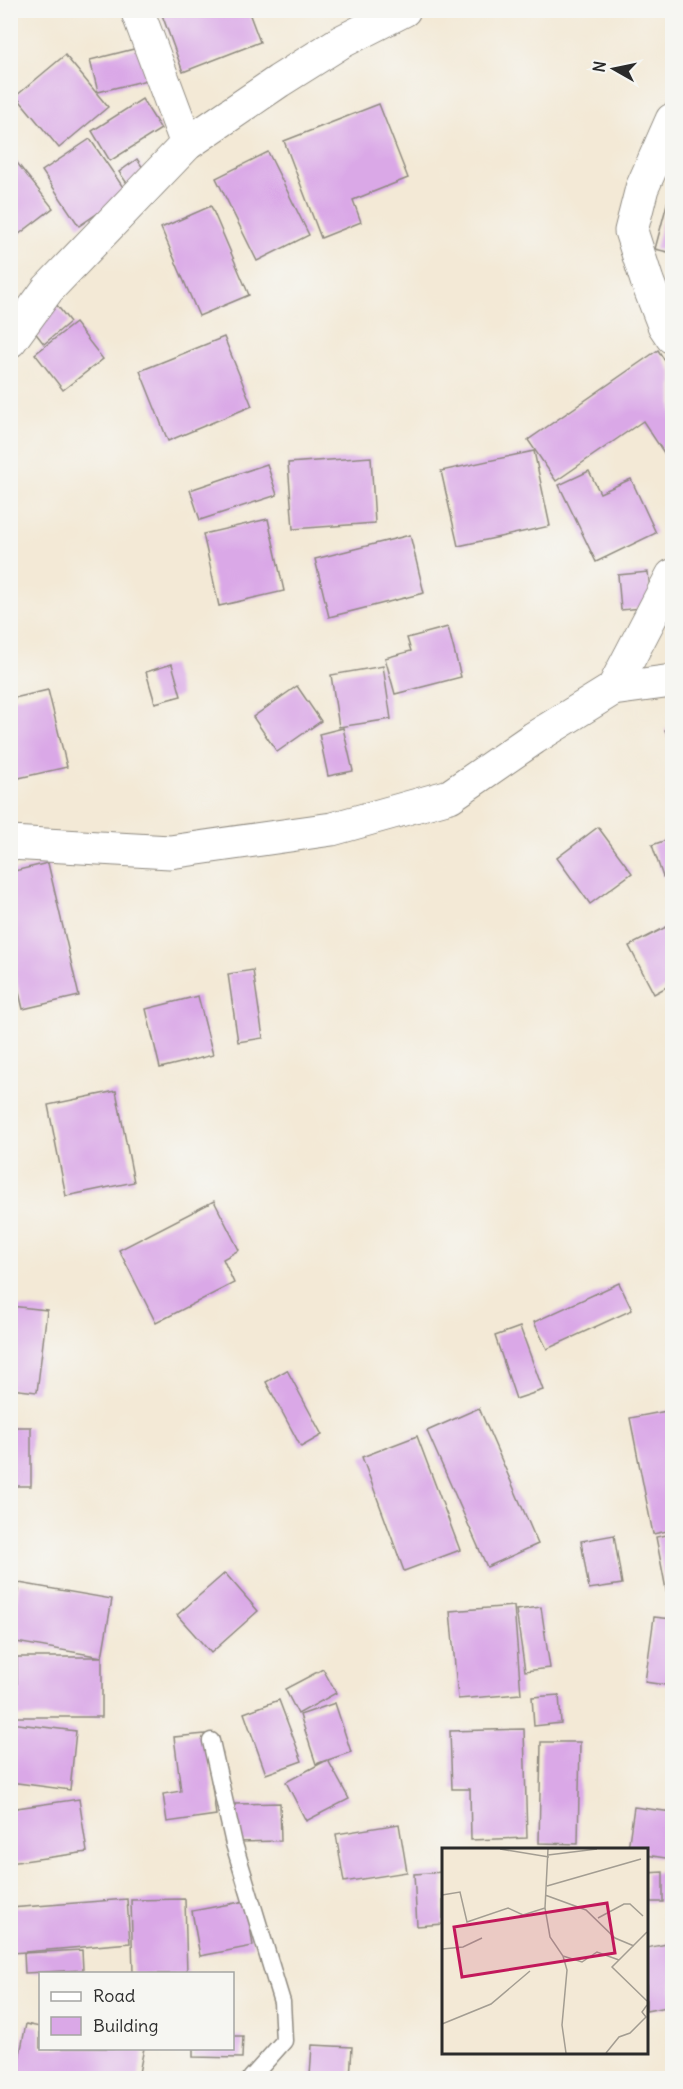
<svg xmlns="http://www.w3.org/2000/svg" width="683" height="2089" viewBox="0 0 683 2089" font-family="Delius,sans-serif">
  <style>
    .building { fill: #daa8e7 }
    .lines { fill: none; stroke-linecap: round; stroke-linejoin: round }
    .service-casing { stroke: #8f8a80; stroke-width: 19 }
    .minor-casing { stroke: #8f8a80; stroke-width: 35 }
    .service { stroke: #fff; stroke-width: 16 }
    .minor { stroke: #fff; stroke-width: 33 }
    .inset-road { fill: none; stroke: #a39d92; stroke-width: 1.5 }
    .view { fill: #c2185b; fill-opacity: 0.15; stroke: #c2185b; stroke-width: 3 }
    .inset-edge { fill: none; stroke: #2b2b2b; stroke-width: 3 }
  </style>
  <rect width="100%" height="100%" fill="#f6f6f2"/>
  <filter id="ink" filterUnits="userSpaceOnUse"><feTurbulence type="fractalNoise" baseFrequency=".0167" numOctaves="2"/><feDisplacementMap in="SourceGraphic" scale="12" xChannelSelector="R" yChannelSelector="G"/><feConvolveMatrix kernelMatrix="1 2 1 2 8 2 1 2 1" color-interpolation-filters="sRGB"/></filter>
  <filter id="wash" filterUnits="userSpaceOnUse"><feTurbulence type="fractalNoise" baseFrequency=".008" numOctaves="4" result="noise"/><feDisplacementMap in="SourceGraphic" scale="24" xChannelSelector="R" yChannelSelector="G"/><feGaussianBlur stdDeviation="1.35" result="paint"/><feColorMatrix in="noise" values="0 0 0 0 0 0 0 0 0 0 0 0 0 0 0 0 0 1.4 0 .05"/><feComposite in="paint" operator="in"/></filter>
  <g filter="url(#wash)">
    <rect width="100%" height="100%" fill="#f3e9d6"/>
    <g id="blocks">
      <!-- building -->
      <g class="building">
        <polygon points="165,10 248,10 260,42 183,72 161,12"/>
        <polygon points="138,48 147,80 98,92 90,60"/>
        <polygon points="65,55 108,107 59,148 16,96"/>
        <polygon points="142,99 161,129 110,161 92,131"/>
        <polygon points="379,104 408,178 353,200 361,222 321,238 284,141"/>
        <polygon points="90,139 127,193 79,226 42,171"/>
        <polygon points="268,152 309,235 257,261 216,178"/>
        <polygon points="10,154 53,208 10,241"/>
        <polygon points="137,159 149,177 131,189 119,172"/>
        <polygon points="672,185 672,253 655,249"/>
        <polygon points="211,206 249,295 199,316 161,228"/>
        <polygon points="56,304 70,322 44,344 30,326"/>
        <polygon points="75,323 103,359 63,390 35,354"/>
        <polygon points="224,337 252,406 168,441 140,371"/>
        <polygon points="658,350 672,372 672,465 643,421 556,481 528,440"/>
        <polygon points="534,451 550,526 458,546 441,471"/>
        <polygon points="371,457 375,523 293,529 288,463"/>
        <polygon points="267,464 277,495 200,520 190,490"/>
        <polygon points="589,471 600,493 631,479 656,533 596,562 559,485"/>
        <polygon points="268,519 284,591 219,606 203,534"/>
        <polygon points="410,535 424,593 329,617 315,559"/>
        <polygon points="648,572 652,607 621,610 618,575"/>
        <polygon points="448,627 461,677 395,694 385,658 411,651 407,638"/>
        <polygon points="172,664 181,696 155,703 146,672"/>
        <polygon points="383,666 391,719 339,727 331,675"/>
        <polygon points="297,686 321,721 277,752 253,717"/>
        <polygon points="48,690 67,767 10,780 10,699"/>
        <polygon points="672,726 672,745 665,730"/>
        <polygon points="343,728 353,771 328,776 319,734"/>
        <polygon points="598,827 632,873 590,904 557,858"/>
        <polygon points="672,838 672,873 663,877 652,845"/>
        <polygon points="48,863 79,996 23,1009 10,955 10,872"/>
        <polygon points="666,927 672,940 672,984 654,994 629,946"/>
        <polygon points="253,970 263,1038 238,1042 228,974"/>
        <polygon points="198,996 213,1055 160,1068 146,1009"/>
        <polygon points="116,1091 134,1182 66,1196 48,1105"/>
        <polygon points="214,1201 239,1250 223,1259 234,1283 156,1323 119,1250"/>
        <polygon points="619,1283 632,1310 547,1349 534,1322"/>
        <polygon points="10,1306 47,1310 37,1392 10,1389"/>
        <polygon points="520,1327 543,1390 516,1399 495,1336"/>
        <polygon points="287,1370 322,1435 301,1447 266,1382"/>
        <polygon points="479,1408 538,1544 487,1567 427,1431"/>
        <polygon points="672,1410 672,1530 653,1534 630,1418"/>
        <rect x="10" y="1427" width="21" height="59"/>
        <polygon points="417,1436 460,1550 404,1571 362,1457"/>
        <polygon points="672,1534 672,1599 668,1600 656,1537"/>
        <polygon points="614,1535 622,1584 589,1589 581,1541"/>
        <polygon points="225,1573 258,1611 211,1653 177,1615"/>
        <polygon points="19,1583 112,1599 102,1657 102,1717 17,1717 17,1657 102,1657 10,1641"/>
        <polygon points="514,1606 521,1694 458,1699 450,1611"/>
        <polygon points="541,1607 550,1668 525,1671 516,1610"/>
        <polygon points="654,1617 672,1619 672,1686 645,1682"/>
        <polygon points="323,1669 336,1693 298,1714 285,1689"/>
        <polygon points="559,1695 561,1723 534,1726 532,1697"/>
        <polygon points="279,1700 302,1761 266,1774 244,1713"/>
        <polygon points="335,1703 351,1752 328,1760 349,1799 306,1821 286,1782 327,1760 316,1764 300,1715"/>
        <polygon points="10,1723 76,1731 70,1790 10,1782"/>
        <polygon points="524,1729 527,1838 471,1840 470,1789 452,1789 450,1731"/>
        <polygon points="205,1734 216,1815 167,1822 163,1794 181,1791 174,1737"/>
        <polygon points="541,1742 580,1742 578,1844 539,1843"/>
        <polygon points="79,1799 87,1852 10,1863 10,1809"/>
        <polygon points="280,1803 281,1841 236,1842 235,1804"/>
        <polygon points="634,1807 672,1812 672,1859 646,1855 646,1849 628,1849"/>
        <polygon points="399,1824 407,1872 344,1882 336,1834"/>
        <polygon points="443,1872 443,1924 417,1926 414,1874"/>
        <polygon points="663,1872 663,1902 646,1902 646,1873"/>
        <polygon points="127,1899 130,1943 13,1953 10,1908"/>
        <polygon points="185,1899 187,1974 133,1974 131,1900"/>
        <polygon points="246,1901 253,1946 200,1956 192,1911"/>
        <polygon points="672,1943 672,2006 646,2011 646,1948"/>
        <polygon points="82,1950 83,1970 25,1973 24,1953"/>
        <polygon points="26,2024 40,2027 40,2048 144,2048 138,2078 38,2078 16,2074"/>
        <polygon points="232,2036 243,2036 242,2058 193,2057 193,2048 232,2048"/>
        <polygon points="312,2045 352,2047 350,2078 310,2076"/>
      </g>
    </g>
  </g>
  <g filter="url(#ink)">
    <use href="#blocks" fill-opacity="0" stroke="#8f8a80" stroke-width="1.5"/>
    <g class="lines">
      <!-- service casing -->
      <g class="service-casing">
        <polyline id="service" points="211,1741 234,1844 282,2002 284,2041 251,2078"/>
      </g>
      <!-- minor casing -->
      <g class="minor-casing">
        <g id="minor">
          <polyline points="137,10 187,144"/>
          <polyline points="672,120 642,188 631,231 647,281 664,325 672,337"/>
          <polyline points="10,341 48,289 187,144 279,81 341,42 404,10"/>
          <polyline points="613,689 672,576"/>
          <polyline points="10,843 170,852 332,829 450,796 534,738 613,689 672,681"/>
        </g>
      </g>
      <!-- service -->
      <use href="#service" class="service"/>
      <!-- minor -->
      <use href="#minor" class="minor"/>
    </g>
  </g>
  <!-- overview -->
  <g transform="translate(442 1848)">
    <rect width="206" height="206" fill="#f3e9d6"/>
    <path class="inset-road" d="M58,1L107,9M106,1L103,60L108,89L121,108L125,122L120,177L124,205M106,7L155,1M105,38L199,11M0,47L18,44L25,74L66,60L81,67L103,60M103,47L144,62L173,90L192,98M156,70L182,56H188L201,68M205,84L170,119L205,153M0,101L21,99L40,90M121,108L140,114L155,104L177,112M0,176L49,156L88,123M164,205L177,189L188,185L204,169L200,164L205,157"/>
    <path class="view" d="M165,55L173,105L20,129L12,79Z"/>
    <rect width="206" height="206" class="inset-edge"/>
  </g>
  <!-- margin -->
  <rect width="683" height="2089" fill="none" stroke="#f6f6f2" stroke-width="36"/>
  <!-- legend -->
  <rect x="39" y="1972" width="195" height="78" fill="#f6f6f2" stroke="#a5a5a2" stroke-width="1.5"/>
  <rect x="51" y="1992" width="30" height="9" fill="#ffffff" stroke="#a5a5a2" stroke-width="1.5"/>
  <text x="93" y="2002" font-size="18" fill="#2b2b2b">Road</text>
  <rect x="51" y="2017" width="30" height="18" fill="#daa8e7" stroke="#a5a5a2" stroke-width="1.5"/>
  <text x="93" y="2032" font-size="18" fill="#2b2b2b">Building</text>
  <!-- north arrow -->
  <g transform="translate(614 69) rotate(279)" stroke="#f6f6f2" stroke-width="4.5" paint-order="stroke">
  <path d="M0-4.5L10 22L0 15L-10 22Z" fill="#2b2b2b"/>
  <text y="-9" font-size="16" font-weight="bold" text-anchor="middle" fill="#2b2b2b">N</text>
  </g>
</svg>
